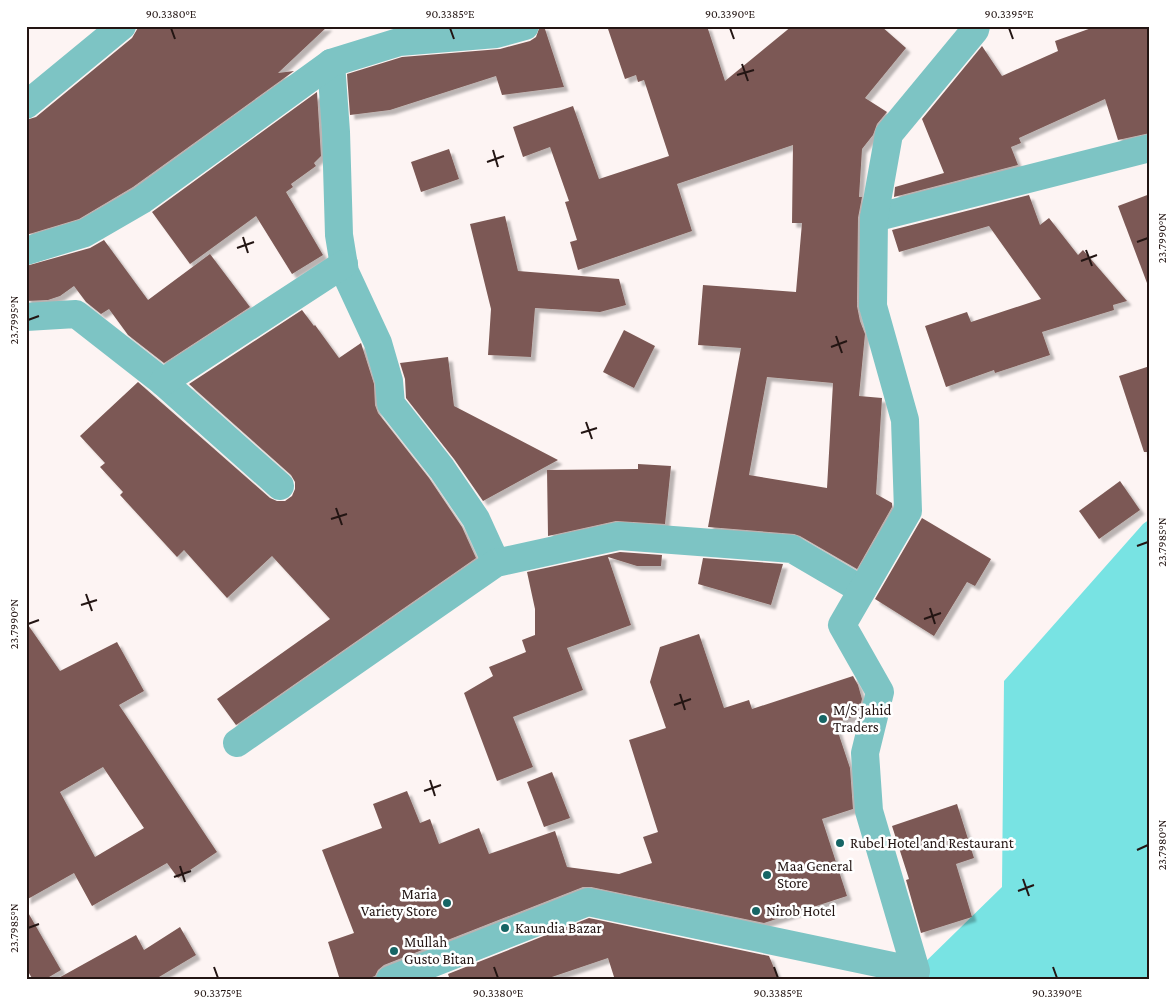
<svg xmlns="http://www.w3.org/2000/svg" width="1176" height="1006" viewBox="0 0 1176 1006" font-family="'Crimson Pro',serif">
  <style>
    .water { fill: #78e3e3 }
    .building { fill: #7c5954; fill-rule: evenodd; filter: url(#shadow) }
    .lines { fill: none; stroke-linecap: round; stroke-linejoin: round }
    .minor { stroke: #7dc4c4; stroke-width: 28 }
    .ticks { fill: none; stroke: #231513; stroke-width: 2 }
    .poi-dot { fill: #166565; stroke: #fff; stroke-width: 2 }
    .labels { text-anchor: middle; stroke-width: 5; stroke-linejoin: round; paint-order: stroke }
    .poi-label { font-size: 15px; fill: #231513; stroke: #fff; text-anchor: start }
    .neatline { fill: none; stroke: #231513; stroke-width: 2 }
    .ticks-label { font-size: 12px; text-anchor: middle; fill: #231513 }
  </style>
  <defs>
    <filter id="shadow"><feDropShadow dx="4.5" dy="4.5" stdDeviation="1" flood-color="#0004"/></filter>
  </defs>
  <rect width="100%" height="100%" fill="#fdf4f3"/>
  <!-- water -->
  <polygon class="water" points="1150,519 1150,980 923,980 916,971 1002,887 1004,681 1143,524"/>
  <!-- building -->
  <g class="building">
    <polygon points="139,26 328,26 278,73 294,71 133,187 79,219 26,235 26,120 36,117 132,38"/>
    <polygon points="540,26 544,26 564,87 502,95 496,76 390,110 350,115 347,74 402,57 500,49 530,41 536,37"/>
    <path d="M607,26H707L725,81L792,26H881L906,48L865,98L887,112L877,124L873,135L862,149L859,197H862L858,218L857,306L860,321L865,334L859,396L882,398L876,494L892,503V507L857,569L800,536L794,534L708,527L741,348L698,345L703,285L796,292L802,223H792L793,145L677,184L692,231L578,270L570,242L577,240L565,202L569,201L550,147L523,157L513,127L573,106L599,179L669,156L644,80L638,82L636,75L625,79ZM767,377L833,383L827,488L749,475Z"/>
    <polygon points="1097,26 1150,26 1150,133 1118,140 1105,99 1019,138 1021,143 1011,147 1018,165 894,197 895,187 944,173 922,119 982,46 1002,76 1058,51 1055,41"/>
    <polygon points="317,92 321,156 314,163 316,166 291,184 293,187 286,192 323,255 292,274 256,216 190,264 152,212"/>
    <polygon points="449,149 459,179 421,192 411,162"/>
    <polygon points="1150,194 1150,283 1147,283 1118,206"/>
    <polygon points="1029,195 1040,225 1049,218 1078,255 1083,250 1127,301 1113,305 1114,310 1042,332 1050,355 995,373 994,370 946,387 925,326 967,312 971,322 1041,299 989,226 899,252 892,230"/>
    <polygon points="505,216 518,271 619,279 626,305 600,312 535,308 531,357 488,355 491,309 470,224"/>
    <polygon points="104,240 148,300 210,254 250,307 164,363 128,335 109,309 101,314 86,302 74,286 60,296 48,300 26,301 26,266 90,248"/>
    <polygon points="302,310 314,326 315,325 339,358 361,343 374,384 375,405 378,413 429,478 462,527 476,558 236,725 217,699 330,619 272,556 227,598 184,550 177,557 120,495 123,492 100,467 105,463 80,436 138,382 270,498 277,501 285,501 292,496 295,489 295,482 291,475 189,384"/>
    <polygon points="624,330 655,346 634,388 603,372"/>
    <polygon points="448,357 454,406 558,460 483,501 454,459 406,398 405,379 400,363"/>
    <polygon points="1150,366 1150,452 1144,452 1119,376"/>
    <polygon points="638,464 671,466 665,524 616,521 548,536 547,470 638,469"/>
    <polygon points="1120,481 1140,510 1099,539 1079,511"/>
    <polygon points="922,518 991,559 975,586 967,582 934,636 875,599"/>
    <polygon points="620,552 662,555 661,566 637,566 608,557 631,625 567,648 583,690 513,717 533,767 497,781 464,693 493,676 489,667 526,652 522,640 535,635 535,609 527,572"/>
    <polygon points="703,558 783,564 771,605 698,584"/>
    <path d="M26,622L60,671L117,642L144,691L119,705L217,852L178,878L167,863L92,906L74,873L26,900ZM103,767L144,828L95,857L60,792Z"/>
    <polygon points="699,634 724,708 749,700 752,709 853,676 858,685 862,699 858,715 835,723 850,768 853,809 822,819 847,896 764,923 591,887 583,887 384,965 378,970 375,976 364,980 340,980 328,942 354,933 322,850 382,828 373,804 407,791 420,823 430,819 439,844 479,828 489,854 555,831 567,867 619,874 652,863 643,837 658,832 629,740 666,728 650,682 660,647"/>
    <polygon points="552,772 570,818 544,827 527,782"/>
    <polygon points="957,804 974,858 956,864 972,917 921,933 906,880 909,879 892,826"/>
    <polygon points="26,909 61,970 44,980 33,980 26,968"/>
    <polygon points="589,918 769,956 779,980 615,980 608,958 543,980 450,980 448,974"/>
    <polygon points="180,927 196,955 159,977 160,980 55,980 136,935 144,950"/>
  </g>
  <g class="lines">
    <!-- minor -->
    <g class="minor">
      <polyline points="331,63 336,132 339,235 345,272 378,343 389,381 391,404 442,469 476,519 496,563"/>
      <polyline points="26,105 122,26"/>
      <polyline points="874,218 1150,148"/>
      <polyline points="26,251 85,233 142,200 331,63 399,42 496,34 525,26"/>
      <polyline points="26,317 76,314 163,382 280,486"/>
      <polyline points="163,382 344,264"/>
      <polyline points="237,743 496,563 619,536 792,549 862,590"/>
      <polyline points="390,980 588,902 916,971 869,811 865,753 880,692 842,625 908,511 905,420 873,306 874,218 889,134 975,30 976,26"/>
    </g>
  </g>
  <!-- ticks -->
  <path class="ticks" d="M171,28L175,39M450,28L454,39M730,28L734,39M1009,28L1013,39M742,64L748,81M737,75L754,70M493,150L498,167M487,162L504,156M243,237L248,253M1137,242L1148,238M237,248L254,242M1086,250L1092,266M1081,261L1097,255M28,320L39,316M836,336L842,353M831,347L847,341M586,422L592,439M581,433L597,428M336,508L342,525M331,519L347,514M1137,546L1148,542M86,594L92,611M81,605L97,600M930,608L935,624M924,619L941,613M28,624L39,620M680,694L685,710M674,705L691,699M430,780L435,796M424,791L441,785M1137,850L1148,845M180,866L185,882M174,877L191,871M1023,879L1029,896M1018,891L1034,885M28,928L39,924M214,967L218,978M494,967L498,978M774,967L778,978M1053,967L1057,978"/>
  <!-- markers -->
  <g class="poi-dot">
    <circle cx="823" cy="719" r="5"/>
    <circle cx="840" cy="843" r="5"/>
    <circle cx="767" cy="875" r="5"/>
    <circle cx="447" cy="903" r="5"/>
    <circle cx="756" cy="911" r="5"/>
    <circle cx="505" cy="928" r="5"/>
    <circle cx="394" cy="951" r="5"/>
  </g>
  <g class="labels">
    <!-- poi labels -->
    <g class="poi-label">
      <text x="833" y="715">M/S Jahid<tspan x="833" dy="17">Traders</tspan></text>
      <text x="850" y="848">Rubel Hotel and Restaurant</text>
      <text x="777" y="871">Maa General<tspan x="777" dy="17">Store</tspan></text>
      <text x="437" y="899" text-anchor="end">Maria<tspan x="437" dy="17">Variety Store</tspan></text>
      <text x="766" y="916">Nirob Hotel</text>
      <text x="515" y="933">Kaundia Bazar</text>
      <text x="404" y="947">Mullah<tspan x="404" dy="17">Gusto Bitan</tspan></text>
    </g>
  </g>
  <!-- border -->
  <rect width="1176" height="1006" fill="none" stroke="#ffffff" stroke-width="55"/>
  <rect x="28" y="28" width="1120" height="950" class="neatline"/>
  <g class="ticks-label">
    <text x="171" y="18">90.3380°E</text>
    <text x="450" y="18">90.3385°E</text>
    <text x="730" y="18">90.3390°E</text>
    <text x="1009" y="18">90.3395°E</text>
    <text transform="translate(1162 238) rotate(-90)" y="4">23.7990°N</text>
    <text transform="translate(14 320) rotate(-90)" y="4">23.7995°N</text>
    <text transform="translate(1162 542) rotate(-90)" y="4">23.7985°N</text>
    <text transform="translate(14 624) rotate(-90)" y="4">23.7990°N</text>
    <text transform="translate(1162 845) rotate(-90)" y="4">23.7980°N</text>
    <text transform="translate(14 928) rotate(-90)" y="4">23.7985°N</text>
    <text x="218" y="997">90.3375°E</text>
    <text x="498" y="997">90.3380°E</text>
    <text x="778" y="997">90.3385°E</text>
    <text x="1057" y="997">90.3390°E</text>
  </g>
</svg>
